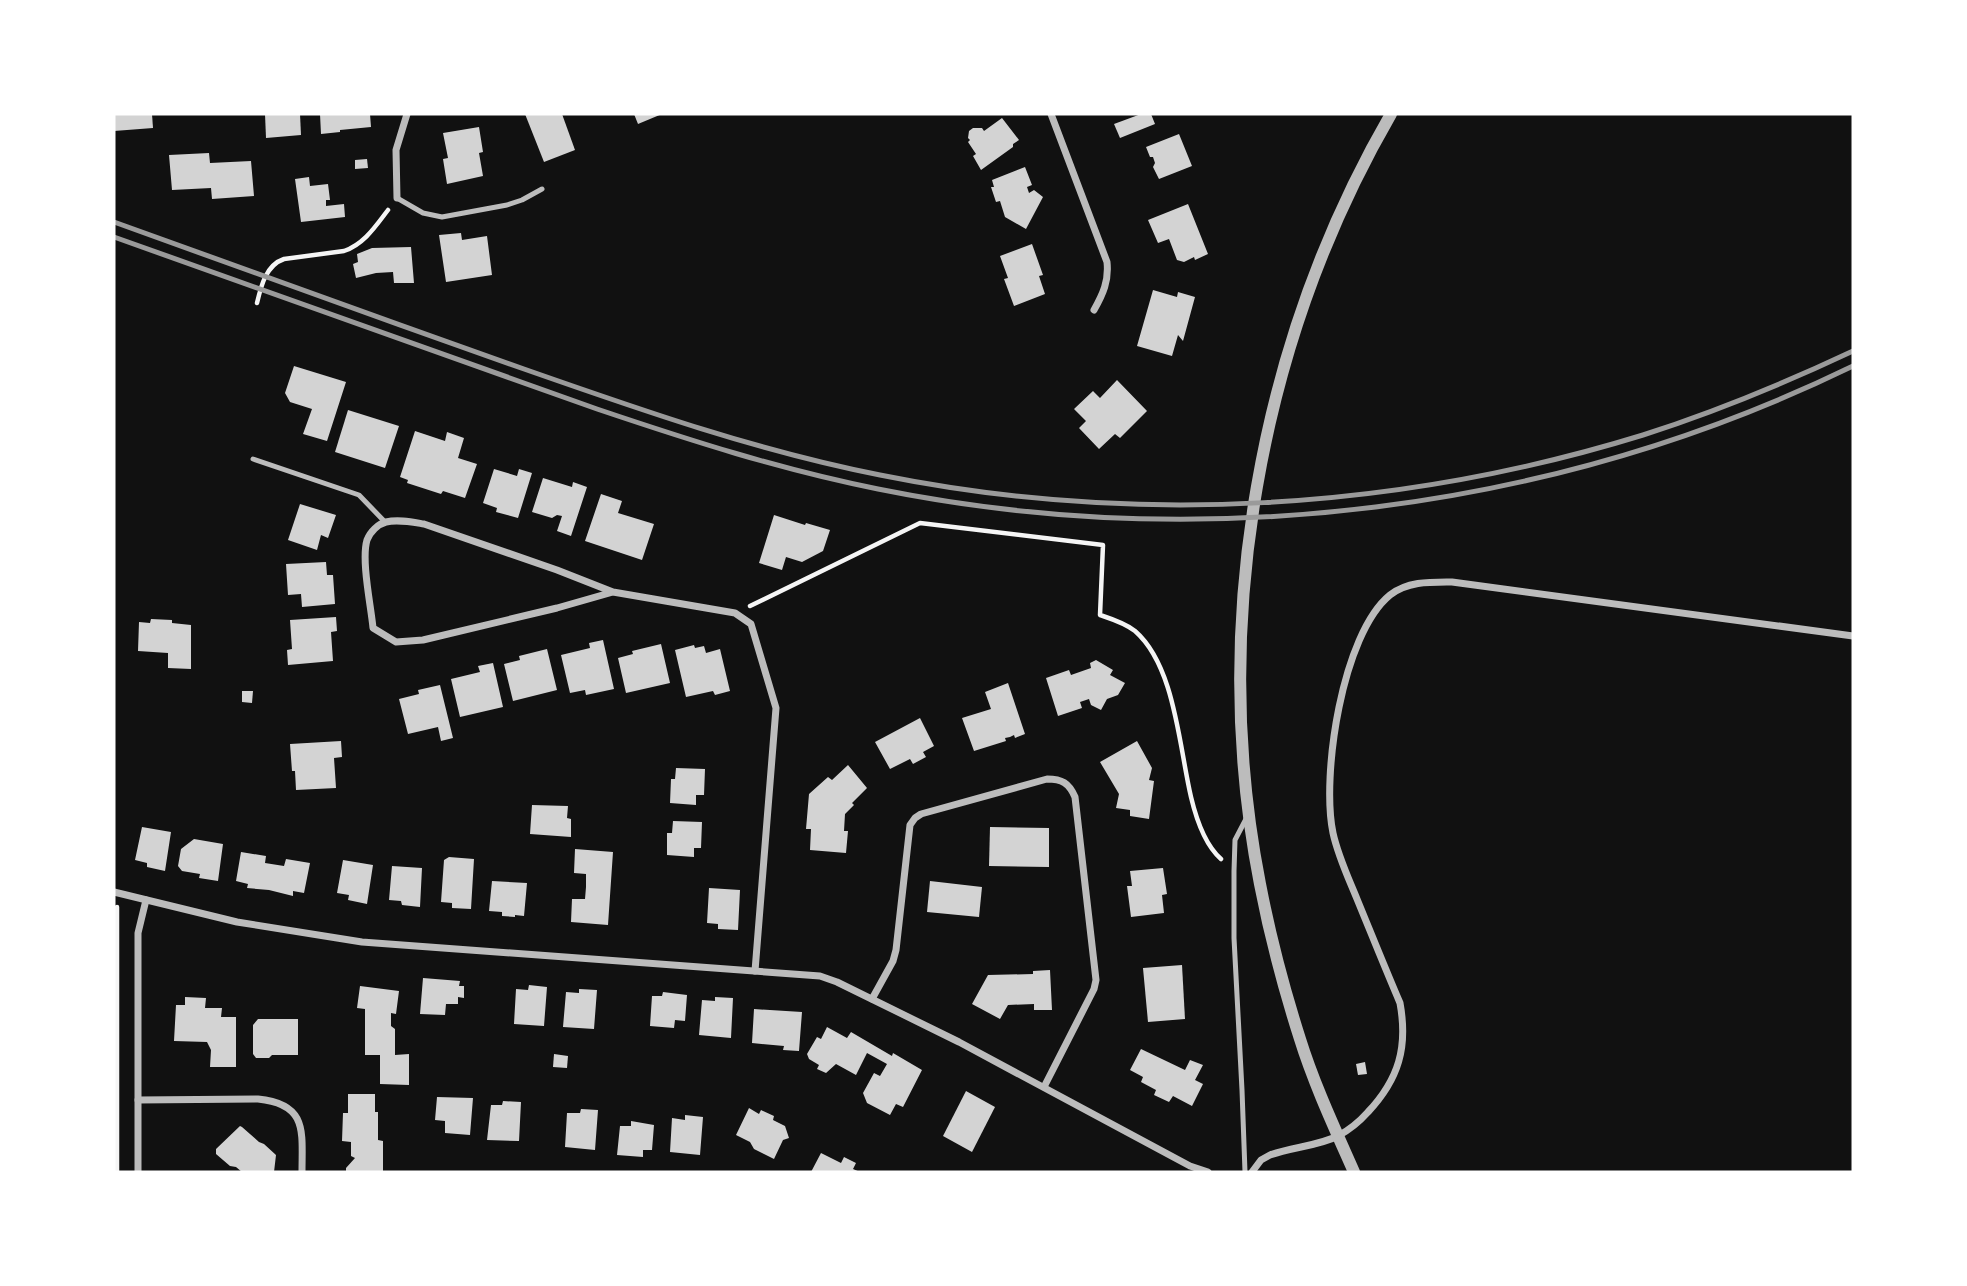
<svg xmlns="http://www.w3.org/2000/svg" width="1967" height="1286" viewBox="0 0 1967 1286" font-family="Rubik,sans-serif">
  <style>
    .building { fill: #d3d3d3 }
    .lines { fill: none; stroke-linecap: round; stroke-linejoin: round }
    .path { stroke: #f5f5f5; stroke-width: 4.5 }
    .service { stroke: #bcbcbc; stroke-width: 5 }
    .minor { stroke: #bcbcbc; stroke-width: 7 }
    .tertiary { stroke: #bcbcbc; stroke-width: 12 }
    .rail { stroke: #9a9a9a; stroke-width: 5 }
  </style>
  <rect width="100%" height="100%" fill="#111"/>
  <!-- building -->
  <g class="building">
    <polygon points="114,114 152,114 153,128 114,131"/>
    <polygon points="265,114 300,114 301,135 266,138"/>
    <polygon points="320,114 370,114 371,127 340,130 340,132 321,134"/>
    <polygon points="525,114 562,114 575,150 544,162"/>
    <polygon points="634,114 662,114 638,124"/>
    <polygon points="1141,114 1151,114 1155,124 1120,138 1114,124"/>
    <polygon points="1002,118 1019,140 1013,144 1013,147 981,170 973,156 976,154 968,142 970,140 968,138 969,131 973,128 982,128 984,131"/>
    <polygon points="479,127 483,152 479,153 483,176 447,184 443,159 448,158 443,133"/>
    <polygon points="1179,134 1192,166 1159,179 1153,167 1155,163 1153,157 1150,157 1146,147"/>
    <polygon points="209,153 210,163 251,161 254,196 212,199 211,188 172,190 169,155"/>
    <polygon points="367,159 368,168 355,169 355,160"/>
    <polygon points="1025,167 1032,185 1027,187 1029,193 1034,190 1043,197 1026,229 1005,217 1000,201 996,202 991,187 994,187 992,180"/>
    <polygon points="309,177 310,186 328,184 330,200 326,200 326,206 344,204 345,217 301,222 295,179"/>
    <polygon points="1188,204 1208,254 1195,260 1194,257 1184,262 1177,260 1169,239 1158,243 1148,220"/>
    <polygon points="461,233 462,240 487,236 492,275 446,282 439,235"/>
    <polygon points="1032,244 1043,275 1039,276 1045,294 1014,306 1004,279 1008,278 1000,256"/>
    <polygon points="411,247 414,283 394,283 393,272 376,273 356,278 353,264 358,262 357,254 372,248"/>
    <polygon points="1153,290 1177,297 1178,292 1195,297 1183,341 1178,335 1172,356 1137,346"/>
    <polygon points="294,366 346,382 327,441 303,434 312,409 290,402 285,393"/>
    <polygon points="1117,380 1147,411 1120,438 1115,434 1099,449 1079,428 1086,421 1074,409 1093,391 1100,398"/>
    <polygon points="348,410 399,426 385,468 335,452"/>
    <polygon points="415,431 445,441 447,432 464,438 458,458 477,464 465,498 443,491 441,494 407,483 408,480 400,477"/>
    <polygon points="494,469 517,476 519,469 532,473 518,518 496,512 497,508 483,503"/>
    <polygon points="543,478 572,487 573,482 587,487 571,536 557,531 562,516 557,515 552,518 532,512"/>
    <polygon points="601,494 622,501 618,513 654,524 642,560 585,541"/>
    <polygon points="300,504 336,515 328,538 321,535 317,550 288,540"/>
    <polygon points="774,515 805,525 806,523 830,530 823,551 802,562 786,557 782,570 759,563"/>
    <polygon points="326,562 327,575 333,575 335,604 302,607 301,594 288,595 286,564"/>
    <polygon points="336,617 337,631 331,632 333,661 288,665 287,650 292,649 290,620"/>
    <polygon points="151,619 172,620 172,623 191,625 191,669 168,668 168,653 138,651 139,622 150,623"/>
    <polygon points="603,640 614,689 586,695 585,690 570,693 561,655 590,648 589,643"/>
    <polygon points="661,644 670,683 626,693 618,658 633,654 632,651"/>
    <polygon points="694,645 695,648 704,646 706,653 720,649 730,691 715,695 713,691 686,697 675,650"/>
    <polygon points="547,649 557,690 513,701 504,664 520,660 519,656"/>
    <polygon points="1096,660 1113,670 1110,675 1125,683 1118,695 1107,699 1101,710 1091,705 1089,699 1080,702 1082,708 1058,716 1046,678 1069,670 1071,675 1091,668 1090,663"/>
    <polygon points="493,663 503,707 460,717 451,679 480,672 478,666"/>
    <polygon points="1008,683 1025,734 1015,738 1014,735 1010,737 1005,738 1006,741 974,751 962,718 991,709 985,692"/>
    <polygon points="440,685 453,738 441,741 438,727 408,734 399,699 419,694 418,690"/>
    <polygon points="242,691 253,691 252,703 242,702"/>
    <polygon points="920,718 934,746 923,752 926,757 913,764 910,759 890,769 875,742"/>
    <polygon points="341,741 342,757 334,758 336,788 296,790 295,771 292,771 290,744"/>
    <polygon points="1137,741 1152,768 1149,780 1154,781 1149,819 1130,816 1130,810 1116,808 1119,794 1100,762"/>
    <polygon points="848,765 867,788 852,803 854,805 845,814 844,831 848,831 846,853 810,850 811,829 806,829 809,794 828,777 832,780"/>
    <polygon points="676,768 705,769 704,795 696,795 696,805 670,803 671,779 675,779"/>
    <polygon points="532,805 568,806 567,818 571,819 571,837 530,834"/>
    <polygon points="673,821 702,822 701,848 694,848 694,857 667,855 667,833 672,833"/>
    <polygon points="142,827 171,832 165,871 147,867 147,863 135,860"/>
    <polygon points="990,827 1049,828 1049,867 989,866"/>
    <polygon points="194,839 223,844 218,881 199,878 200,874 182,871 178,866 181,849"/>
    <polygon points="575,849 613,852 608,925 571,922 572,899 585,899 586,887 586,874 574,873"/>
    <polygon points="241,852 266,856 265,863 284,866 286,859 310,863 304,893 293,891 293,896 269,890 247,888 248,884 236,881"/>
    <polygon points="449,857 474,859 471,909 452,908 452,903 441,902 444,860"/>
    <polygon points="343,860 373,865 367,904 348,900 349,895 337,893"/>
    <polygon points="392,866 422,868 420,907 402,905 401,901 389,900"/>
    <polygon points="1163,868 1167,894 1162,895 1164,913 1131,917 1127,886 1132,886 1130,871"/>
    <polygon points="492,881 527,883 524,916 515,915 515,917 502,916 502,912 489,911"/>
    <polygon points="930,881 982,887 979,917 927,912"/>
    <polygon points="709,888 740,890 738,930 718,929 718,924 707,923"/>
    <polygon points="1182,965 1185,1019 1148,1022 1143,968"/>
    <polygon points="1050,970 1052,1010 1034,1010 1034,1004 1008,1005 1000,1019 972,1004 988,975 1033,974 1033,971"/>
    <polygon points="423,978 460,981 459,986 464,986 464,998 458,997 458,1004 446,1004 445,1015 420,1014"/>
    <polygon points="529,985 547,987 544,1026 514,1024 516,989 528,990"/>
    <polygon points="360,986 399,991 396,1014 391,1013 391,1026 395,1029 395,1055 409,1054 409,1085 380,1084 380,1055 365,1055 365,1009 357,1008"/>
    <polygon points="579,989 597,990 594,1029 563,1027 566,992 579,993"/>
    <polygon points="663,992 687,995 685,1021 675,1020 674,1028 650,1026 652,996 662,996"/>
    <polygon points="185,997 206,998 205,1008 222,1008 221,1017 236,1017 236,1067 210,1067 211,1050 207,1042 174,1041 176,1005 185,1005"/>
    <polygon points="715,997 733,998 731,1038 699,1035 702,1000 715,1001"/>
    <polygon points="754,1009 802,1012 799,1051 783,1050 784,1046 752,1043"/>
    <polygon points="258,1019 298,1019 298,1055 272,1055 269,1058 256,1058 253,1054 253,1025"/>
    <polygon points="827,1027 847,1038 851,1032 892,1056 893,1053 922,1070 903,1107 896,1104 890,1115 867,1103 863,1093 874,1073 880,1076 887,1064 867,1053 856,1075 836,1064 826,1073 817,1069 819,1065 809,1059 807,1054 817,1037 821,1039"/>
    <polygon points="1141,1049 1185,1070 1190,1060 1203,1065 1195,1080 1203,1084 1192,1106 1173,1096 1169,1102 1154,1095 1156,1090 1141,1082 1143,1077 1130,1070"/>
    <polygon points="554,1054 568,1056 567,1068 553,1067"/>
    <polygon points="1365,1062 1367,1074 1358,1075 1356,1064"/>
    <polygon points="966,1091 995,1107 972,1152 943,1136"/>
    <polygon points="348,1094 375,1094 375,1112 378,1112 378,1140 383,1141 383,1172 346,1172 346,1168 355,1158 351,1156 351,1142 342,1141 343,1113 348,1113"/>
    <polygon points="437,1097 473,1098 470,1135 445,1133 445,1121 435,1120"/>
    <polygon points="503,1101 521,1102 519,1141 487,1140 491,1105 502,1105"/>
    <polygon points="749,1108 759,1114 761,1110 774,1116 773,1120 785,1126 789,1138 783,1140 774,1159 754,1149 750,1142 736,1135"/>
    <polygon points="581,1109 598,1110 595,1150 565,1147 567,1113 580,1113"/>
    <polygon points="685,1115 703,1117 700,1155 670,1152 672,1118 685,1120"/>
    <polygon points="631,1121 654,1125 652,1150 643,1150 643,1157 617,1155 620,1126 631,1126"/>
    <polygon points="240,1126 242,1127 259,1142 264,1144 276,1155 274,1172 242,1172 236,1167 230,1166 216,1154 216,1149"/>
    <polygon points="821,1153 841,1163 844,1157 856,1163 853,1169 860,1172 811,1172"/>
  </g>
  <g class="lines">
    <!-- path -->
    <g class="path">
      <path d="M257,303C261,286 266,265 284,259L344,251C364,244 375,227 388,210"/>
      <path d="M750,606L920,523L1103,545L1100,615C1112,619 1125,623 1135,631C1175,666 1179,746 1191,797C1196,818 1204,844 1221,859"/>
      <polyline points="117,907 117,1172"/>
    </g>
    <!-- service -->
    <g class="service">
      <polyline points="397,198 423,213 442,217 507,205 522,200 542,189"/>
      <polyline points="253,459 359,495 385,522"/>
      <polyline points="1245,1172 1242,1090 1234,938 1234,871 1235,840 1247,817"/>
    </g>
    <!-- minor -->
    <g class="minor">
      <path d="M1051,114L1107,262C1109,281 1103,294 1094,310"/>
      <polyline points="397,198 396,150 407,114"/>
      <path d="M613,592L557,608L423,640L396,642L373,628C371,606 361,560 367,540C370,532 378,524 386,522C398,519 412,522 424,524L557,570L613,592L735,613L751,624L776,708L755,971"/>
      <polyline points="114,892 237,922 362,942 820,976 837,982 959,1042 1190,1166 1208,1172"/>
      <path d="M872,999L893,961L896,950L910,825L915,818L921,814L1047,779C1062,779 1069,783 1075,797L1096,980L1094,989L1044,1087"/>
      <path d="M138,1100L258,1099C308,1104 302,1132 302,1172"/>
      <polyline points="138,1172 138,933 146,900"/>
      <path d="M1252,1172L1261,1160L1270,1155C1292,1147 1318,1146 1338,1136C1349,1130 1360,1121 1368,1112C1399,1079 1408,1047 1400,1003C1385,968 1371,933 1357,899C1348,877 1338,856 1333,833C1321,776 1342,634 1390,595C1408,581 1431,582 1452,582L1853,636"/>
    </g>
    <!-- tertiary -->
    <path class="tertiary" d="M1354,1172C1335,1129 1314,1084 1300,1039C1284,989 1270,936 1260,884C1209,624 1259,342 1391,114"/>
    <!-- rail -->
    <g class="rail">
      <path d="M114,222C251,271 387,321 524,369C641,410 758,451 880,475C1133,526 1397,511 1643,435C1715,412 1785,383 1853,351"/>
      <path d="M114,237L597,409C689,440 782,470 878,489C1205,555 1553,512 1853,366"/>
    </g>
  </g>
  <!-- border -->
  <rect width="1967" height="1286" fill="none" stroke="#ffffff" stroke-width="231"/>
</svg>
